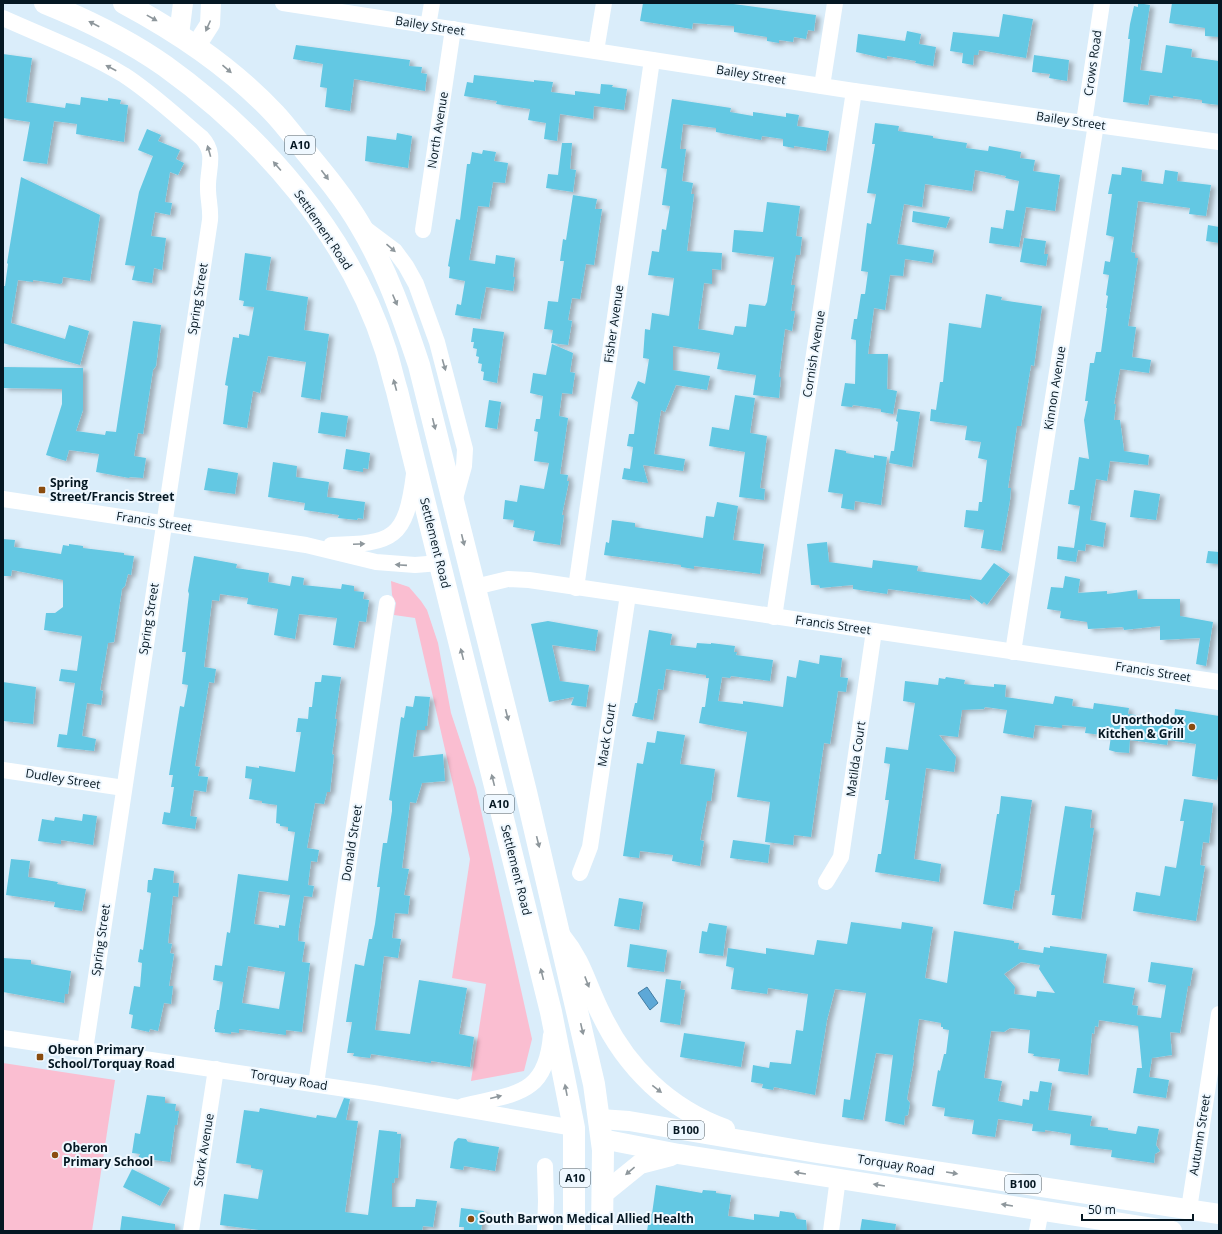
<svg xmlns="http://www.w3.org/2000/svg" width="1222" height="1234" viewBox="0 0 1222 1234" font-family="'Open Sans',sans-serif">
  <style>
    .green { fill: #fabed1 }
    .water { fill: #5da8d7; stroke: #437ca1 }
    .building { fill: #64c8e3; fill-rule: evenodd; filter: url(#shadow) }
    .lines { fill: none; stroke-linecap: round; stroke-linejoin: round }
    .minor { stroke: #fff; stroke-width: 16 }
    .major { stroke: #fff; stroke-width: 20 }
    .highway { stroke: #fff; stroke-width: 22 }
    .oneway { fill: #8e979c }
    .poi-dot { fill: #8a4c0f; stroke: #eff8ff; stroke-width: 1.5 }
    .labels { text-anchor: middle; stroke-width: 4; stroke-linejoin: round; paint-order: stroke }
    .shield { fill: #eff8ff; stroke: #4b5a64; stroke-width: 1 }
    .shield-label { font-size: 11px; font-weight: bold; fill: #051722 }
    .street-label { font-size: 12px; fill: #051722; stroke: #eff8ff }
    .poi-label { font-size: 12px; font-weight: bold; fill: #051722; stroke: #eff8ff; text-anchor: start }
  </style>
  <defs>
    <filter id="shadow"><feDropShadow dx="4.5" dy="2.5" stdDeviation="2" flood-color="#0004"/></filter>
  </defs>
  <rect width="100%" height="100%" fill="#daedfa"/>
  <!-- green -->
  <g class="green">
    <polygon points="391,581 409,587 421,601 427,610 438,643 451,713 476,788 532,1039 524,1071 471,1081 486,984 452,978 470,859 415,618 394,615 396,603 392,595"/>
    <polygon points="3,1063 115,1080 92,1231 3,1231"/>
  </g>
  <!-- water -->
  <polygon class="water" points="647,987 658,1003 650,1010 638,993"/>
  <!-- building -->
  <g class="building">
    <polygon points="643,3 726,3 816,15 814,31 808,30 806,39 794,37 793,42 779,40 779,43 767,41 767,37 734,32 734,26 693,23 692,29 640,21"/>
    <polygon points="1138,3 1150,5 1140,70 1162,73 1166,45 1192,49 1191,57 1219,61 1219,105 1202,103 1202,100 1173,96 1173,98 1150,95 1148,105 1123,102 1130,39 1128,39 1130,24 1134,6 1138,7"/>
    <polygon points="1172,3 1219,3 1219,37 1205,36 1205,28 1169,23"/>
    <polygon points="1003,14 1033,19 1026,58 979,50 978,55 974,55 973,65 962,63 963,53 950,51 953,32 999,37"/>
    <polygon points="907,31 921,34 919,44 936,47 933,66 915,63 916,61 887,56 887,59 856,52 858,34 905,41"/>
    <polygon points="296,45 410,60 409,66 422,67 421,73 427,74 425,91 354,79 350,111 325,107 327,88 320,87 323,64 293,59"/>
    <polygon points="3,54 32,58 26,102 65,108 66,103 80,105 81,97 108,101 108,98 121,100 120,104 128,105 124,142 76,134 77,124 54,121 47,164 23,161 30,122 3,118"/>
    <polygon points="1034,55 1069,60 1067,81 1049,78 1050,74 1032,72"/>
    <polygon points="474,75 534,82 534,80 553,82 551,92 575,95 575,91 600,94 601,84 613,85 612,87 627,89 624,110 594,106 593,119 560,114 557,141 544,139 546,123 528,120 530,109 496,104 497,101 464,96 467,82 473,83"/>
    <polygon points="672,99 731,108 730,112 753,116 753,112 786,117 786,113 799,115 797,126 829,131 826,151 794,146 794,148 783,146 783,139 762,136 761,140 716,132 716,128 683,124 680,149 686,149 682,181 693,183 691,194 694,194 687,251 722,253 721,270 712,269 712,284 704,283 698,329 733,335 735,326 746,327 749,304 765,306 767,302 774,257 732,252 734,230 763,232 767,202 800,206 796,236 802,237 800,255 796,255 791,285 795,285 791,311 795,311 792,331 785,329 779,377 781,377 779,398 753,395 756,375 717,369 720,353 673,346 673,370 710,376 707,390 676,385 665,412 661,410 654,454 685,459 683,471 643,465 648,483 622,479 624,468 630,469 633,447 627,446 629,434 634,434 638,402 631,398 638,381 645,384 649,359 643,358 645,329 650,330 652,313 669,316 674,278 648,275 652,251 659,252 662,229 666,230 670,206 662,205 667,169 661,168"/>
    <polygon points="875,123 899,126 898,131 933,136 933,138 967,143 966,148 988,151 989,146 1021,152 1020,158 1035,160 1033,171 1060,175 1055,211 1026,207 1019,247 989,243 991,227 1003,229 1006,210 1014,211 1019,181 1005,178 1006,176 975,170 972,191 925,184 922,207 904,204 897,244 934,250 932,263 905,259 903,276 890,275 885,310 874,308 868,354 888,354 887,389 897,391 893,414 881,412 881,409 853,405 852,407 841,406 845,383 855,384 856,340 851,339 854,319 857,319 861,294 865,294 868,272 861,271 867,223 871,224 876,194 867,193 875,144 872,144"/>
    <polygon points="147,129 161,135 158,141 180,150 176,159 184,163 178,175 170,172 165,202 172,203 170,215 155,212 151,236 166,238 162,270 154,268 152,283 132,280 135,266 125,265 139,192 153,156 138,150"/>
    <polygon points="397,133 412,136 408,168 365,161 367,136 396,140"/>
    <polygon points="562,143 572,143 570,169 576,170 573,192 546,188 548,174 558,175"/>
    <polygon points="483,150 496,152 494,161 508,163 505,183 493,182 489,207 478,206 469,260 495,264 496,255 515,258 513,277 515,277 513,291 486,287 480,319 455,315 457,304 461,305 465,281 449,278 450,267 448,266 456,219 460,220 467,164 470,164 472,152 482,154"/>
    <polygon points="1122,167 1142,170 1141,181 1163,184 1165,170 1178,172 1177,181 1211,185 1206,216 1189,214 1190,208 1138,201 1131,252 1135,253 1135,258 1138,258 1128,326 1136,327 1132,357 1151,360 1149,373 1120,369 1114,404 1116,404 1114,420 1120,420 1124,451 1149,455 1148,465 1110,461 1107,481 1096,479 1090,520 1106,523 1103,547 1086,544 1085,551 1078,550 1076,562 1057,559 1058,546 1074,548 1080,506 1068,504 1070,490 1074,490 1079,457 1089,459 1084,420 1088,401 1085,401 1090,363 1094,363 1096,352 1101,352 1107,308 1106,308 1108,296 1106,295 1109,275 1103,274 1105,261 1110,262 1114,237 1106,235 1112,194 1108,194 1112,174 1121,175"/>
    <polygon points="21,177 100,215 90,281 63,277 62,283 60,284 33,280 33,282 18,280 11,323 65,339 69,325 89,331 80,365 3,343 3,286 5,286 8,264 7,263"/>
    <polygon points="573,195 597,199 595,209 602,209 594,265 586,264 580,299 572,298 568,320 572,321 568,345 551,343 553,330 544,329 548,301 558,302 564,261 560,261 563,239 566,240"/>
    <polygon points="913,211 950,217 946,228 912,222"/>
    <polygon points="1208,225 1219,227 1219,243 1206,241"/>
    <polygon points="1024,238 1046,241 1044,254 1048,254 1046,266 1020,262"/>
    <polygon points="245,253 271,257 266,290 308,297 304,330 329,334 320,400 301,397 306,362 268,356 260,393 253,391 247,428 223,424 228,386 225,385 233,337 239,338 239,334 249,336 254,307 243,306 244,301 239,300"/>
    <polygon points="986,294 1002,297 1001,300 1042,306 1034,366 1031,365 1021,426 1017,426 1008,488 1011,488 1010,500 1001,551 981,548 984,530 964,527 966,510 978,511 979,502 982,502 987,460 978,458 981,442 965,440 967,426 930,421 931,409 936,410 940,382 943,382 949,323 981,328"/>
    <polygon points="133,321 161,325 156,366 153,370 143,434 138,433 134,456 146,458 143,478 130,477 129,478 96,472 99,454 69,450 66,461 46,455 62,404 62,389 3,388 3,367 83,368 83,410 76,431 105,435 106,431 116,432"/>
    <polygon points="473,328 504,332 497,383 483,380 484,372 481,371 482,364 478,363 479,357 476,356 477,349 473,348 474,342 471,342"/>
    <polygon points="552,344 573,353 570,372 575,373 572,394 562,393 559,416 568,418 560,474 568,475 567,481 569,481 562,515 564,515 560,545 533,541 535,531 513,527 514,520 503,519 505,500 517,502 520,485 544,489 549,463 534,461 538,432 534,431 536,419 540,419 543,396 530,393 533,373 546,375"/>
    <polygon points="735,395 755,398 750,433 767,436 760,488 765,489 764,500 739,497 745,452 709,446 712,427 729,430"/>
    <polygon points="489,400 501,402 497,429 485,427"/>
    <polygon points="898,409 920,412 912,467 889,463 891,451 894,451 898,422 896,421"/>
    <polygon points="321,412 348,416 345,437 318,433"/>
    <polygon points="346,449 370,453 368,469 363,468 363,472 343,469"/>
    <polygon points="835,449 846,451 846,453 874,458 874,455 887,457 881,505 855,501 854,510 841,508 843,494 828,492"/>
    <polygon points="273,462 297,466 296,477 329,482 327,497 365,502 363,519 358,518 357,520 338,518 339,515 304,510 305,503 268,497"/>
    <polygon points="208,468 238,473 235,494 204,490"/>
    <polygon points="1134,490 1160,494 1156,520 1130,517"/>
    <polygon points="717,502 738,506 733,540 764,544 760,574 694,566 694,569 681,567 681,565 604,555 606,542 609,543 612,520 635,523 635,527 703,538 706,516 714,517"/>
    <polygon points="3,539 15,540 14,547 61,554 63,545 69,546 69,544 83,546 83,548 124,553 124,555 134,556 131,575 128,574 125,586 122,589 114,642 108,643 100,690 103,691 101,705 87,703 82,736 96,739 94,751 57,747 59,734 67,735 75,683 59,681 61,669 77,671 82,636 44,630 46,613 55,613 63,607 63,580 12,570 11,576 3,576"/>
    <polygon points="827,542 829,562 872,568 873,560 918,566 917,571 981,580 994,563 1010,574 987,605 984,602 982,604 970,595 970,600 888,589 887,594 853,589 853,585 820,588 819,585 811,585 807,544"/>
    <polygon points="1208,551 1219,552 1219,564 1206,563"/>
    <polygon points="194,556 237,564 236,568 269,573 268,582 290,586 292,576 304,578 303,585 341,589 342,584 354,586 354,591 364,592 363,599 369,600 366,622 359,621 354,648 333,645 337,618 299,614 295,639 274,635 278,609 247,604 248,598 220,594 219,601 212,600 204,667 216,669 214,683 209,682 195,766 200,767 198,776 208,777 206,792 194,790 190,816 197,817 195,829 162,824 164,812 170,813 174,787 171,787 173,775 169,775 180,706 184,707 188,685 182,684 186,652 182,652 189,594 188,591"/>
    <polygon points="1065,576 1080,579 1078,593 1107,591 1107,594 1137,590 1138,599 1180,599 1180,616 1213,622 1206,666 1196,664 1200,638 1160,640 1160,626 1124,630 1123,627 1088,629 1087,622 1060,618 1061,611 1047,609 1051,587 1063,588"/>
    <polygon points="548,621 598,630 595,651 552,645 560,681 589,685 586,707 571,705 574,697 549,702 531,624"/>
    <polygon points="649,630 672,634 670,645 696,648 697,643 711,644 711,643 735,646 734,652 737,652 736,655 773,660 770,681 731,676 730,678 722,677 718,701 743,704 743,701 783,707 787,676 796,678 799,660 819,664 820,655 842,658 840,677 848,678 846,692 838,691 830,744 824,743 811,837 794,835 793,845 765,842 770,802 737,797 747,732 699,723 702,707 705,707 709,678 706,678 706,675 666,669 663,690 658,689 653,720 632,716 635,703 637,703"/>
    <path d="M322,675L341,677L335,719H337L332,754L334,755L330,792H327L324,804L315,803L307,848L319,850L317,862L311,861L308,885L314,886L312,897L304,896L299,928L298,941L305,942L302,962L310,963L302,1032L286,1030V1035L239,1029V1033L231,1032V1034L215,1032V1029H214L217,1010H219L223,982L213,980L215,965L222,966L227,932L230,933L238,874L288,881L295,832L288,831V827L280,826V824L276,823L277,805L262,803V801L249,799L252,779L245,778L246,766L259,768V766L295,772L301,732H296L298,718L308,719L309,707H312L315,682H321ZM259,891L290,895L285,926L279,925V928L254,924ZM248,966L285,972L279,1009L242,1003Z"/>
    <polygon points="946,677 965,680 964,684 994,687 994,684 1006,685 1005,697 1053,704 1055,696 1073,699 1072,706 1093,709 1094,703 1129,708 1128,714 1174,720 1175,709 1219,716 1219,770 1217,780 1192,776 1196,744 1168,740 1167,745 1130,740 1129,753 1116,752 1109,750 1111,736 1085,733 1086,727 1062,725 1062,728 1035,725 1033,738 1003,733 1007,710 985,707 984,709 962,710 958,737 939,735 956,757 954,772 926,768 914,859 941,864 939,882 875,872 878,854 881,854 889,800 885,800 890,764 884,763 886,747 908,750 915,703 903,701 905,681 938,685 939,678 945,679"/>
    <polygon points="3,682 36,687 33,724 3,721"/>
    <polygon points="415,696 430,697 427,726 425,726 425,730 417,730 413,757 443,754 445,781 422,783 416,803 410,802 402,868 409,869 404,895 410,896 408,914 395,913 392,938 401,939 398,958 384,956 375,1030 410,1034 419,980 467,988 459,1034 474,1037 470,1067 431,1061 431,1063 371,1054 370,1058 353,1056 354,1053 347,1053 352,1022 346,1022 355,964 364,966 369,939 372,939 375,924 380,887 377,887 383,843 387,843 392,811 392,801 389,800 401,717 404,718 406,706 413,707"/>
    <polygon points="657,731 685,735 680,764 715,769 711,801 707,801 700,840 704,841 700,866 672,861 673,855 640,851 639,858 623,856 637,763 643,764 647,742 655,743"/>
    <polygon points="1001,796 1032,800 1019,891 1015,890 1012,909 983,904 997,814 999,814"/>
    <polygon points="1184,799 1213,803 1209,843 1203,842 1200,865 1205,866 1196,921 1133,911 1136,892 1160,896 1165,866 1176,868 1184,821 1180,821"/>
    <polygon points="1065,806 1092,810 1090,828 1094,828 1081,919 1052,915 1055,895 1051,895"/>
    <polygon points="83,814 97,816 93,845 61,840 61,844 38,841 42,819 54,821 55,817 82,821"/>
    <polygon points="733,840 770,845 768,863 730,858"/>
    <polygon points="11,859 30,861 28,877 58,882 57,884 86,889 82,911 54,907 55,902 6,895"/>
    <polygon points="154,868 174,871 173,883 179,883 178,897 173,896 168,943 172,944 170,953 174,954 169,986 173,986 171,1004 164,1003 158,1031 150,1029 149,1032 131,1028 133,1015 129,1014 134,986 140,987 142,963 138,962 140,949 143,950 151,893 147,892 148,880 152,880"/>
    <polygon points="619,898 643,902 639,930 614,926"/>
    <path d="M851,922L901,929L902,922L933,927L925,978L947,983L954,931L1014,941V943H1019L1018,949L1043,953L1044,947L1050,948V946L1107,954L1103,983L1135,988L1132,1005L1138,1006L1137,1015L1161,1018L1166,985L1148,982L1151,962L1193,968L1190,986H1188L1180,1033L1170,1032L1172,1055L1152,1058L1149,1077L1169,1080L1166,1098L1133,1093L1137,1068H1142L1138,1026L1099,1020L1098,1027L1095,1026L1094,1034L1092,1033L1088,1075L1058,1071L1060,1059L1033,1056L1034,1054L1028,1053L1030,1030L1010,1028L1004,1032L991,1031L984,1078L1002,1081L998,1101L1022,1106L1023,1099L1029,1100L1030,1091L1038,1092L1040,1081L1052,1083L1048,1110L1092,1116L1090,1126L1108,1128V1130L1136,1134L1138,1126L1159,1129L1156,1145L1160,1151L1155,1154L1154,1163L1111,1157L1112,1150L1070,1145L1071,1134L1045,1130V1132L1032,1131L1033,1124L998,1119L995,1137L972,1134L974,1120L944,1116L945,1108L932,1106L938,1070L940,1071L944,1054H946L949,1030L943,1029V1027H941V1023L919,1019L913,1060H914L907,1099L910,1103L908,1115L905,1116L904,1125L885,1121L893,1055L876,1053L863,1120L842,1117L844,1099L850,1100L866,993L835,989L827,1020L815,1095L774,1087L773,1090L762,1088L763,1084L751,1082L753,1065L769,1068L770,1062L791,1064L796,1030L803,1031L808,994L768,988L767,994L731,989L734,968L726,966L728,948L766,954V948L814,955L817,940L847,944ZM1021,962L1040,965L1039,969L1055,993L1037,991L1036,997L1014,994L1015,987L1004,974Z"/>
    <polygon points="709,923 727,926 723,956 699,953 702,931 707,932"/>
    <polygon points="630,944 667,950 664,972 627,967"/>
    <polygon points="3,958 31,960 31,964 71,971 68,994 65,994 64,1003 3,992"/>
    <polygon points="666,979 681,981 680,989 685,990 680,1025 660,1022"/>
    <polygon points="684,1033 745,1042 741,1067 680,1057"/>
    <polygon points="147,1095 165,1097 165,1103 176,1104 175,1111 179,1111 177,1125 175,1125 170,1162 138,1158 140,1154 132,1153 135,1133 140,1134"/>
    <polygon points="344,1098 350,1099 346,1120 358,1121 345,1212 368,1215 379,1130 397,1132 397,1134 401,1134 398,1178 395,1178 394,1183 392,1183 392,1207 415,1207 416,1199 437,1201 433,1227 423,1226 422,1231 266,1231 220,1225 224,1194 258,1199 263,1170 251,1168 251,1165 236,1163 244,1110 259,1112 260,1108 316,1118 317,1115 336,1118"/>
    <polygon points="458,1138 466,1139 468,1142 499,1147 495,1171 464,1166 463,1170 450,1168 454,1142"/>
    <polygon points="132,1169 170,1188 160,1206 123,1187"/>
    <polygon points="656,1185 702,1193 703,1190 716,1191 716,1193 731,1195 728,1216 754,1220 754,1214 779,1217 780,1211 794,1213 797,1219 806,1220 807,1231 647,1231 650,1213 652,1214"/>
    <polygon points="461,1208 484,1211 481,1231 464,1231 464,1227 459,1227"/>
    <polygon points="122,1216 175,1224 175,1231 120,1231"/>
    <polygon points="862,1219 896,1224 895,1231 860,1231"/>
  </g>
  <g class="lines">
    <!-- minor -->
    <g class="minor">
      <polyline points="283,3 854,91 1219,142"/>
      <path d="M3,18C43,36 86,52 124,75C152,93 177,117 202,138C217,154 207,170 208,189C208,199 211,209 210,220L85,1050"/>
      <polyline points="428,26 432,3"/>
      <polyline points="596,51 604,3"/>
      <polyline points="822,86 835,3"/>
      <polyline points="1084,122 1102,3"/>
      <polyline points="363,227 395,251 406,266 416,284 437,342 465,449 464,466 454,502"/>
      <polyline points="423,230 453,29"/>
      <polyline points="3,499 306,545 376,562 415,565 440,563"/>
      <path d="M331,545C394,544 406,538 414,474"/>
      <polyline points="475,587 508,579 529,580 1219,682"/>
      <polyline points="576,588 652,60"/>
      <polyline points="774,617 854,91"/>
      <polyline points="1013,652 1096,124"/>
      <polyline points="3,770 124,788"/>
      <polyline points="580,873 590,847 628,595"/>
      <polyline points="826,882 841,857 874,631"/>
      <polyline points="3,1038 373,1093 574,1128"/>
      <polyline points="316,1084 387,603"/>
      <path d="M463,1106C514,1093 546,1097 551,1035"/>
      <polyline points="545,1166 546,1201 545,1231"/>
      <polyline points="1189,1209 1219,1014"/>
      <polyline points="191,1231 216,1069"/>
      <polyline points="831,1231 838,1178"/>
      <polyline points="1037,1231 1041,1210"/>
    </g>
    <!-- major -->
    <g class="major">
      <polyline points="179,35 183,3"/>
      <polyline points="196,46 210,24 211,3"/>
      <path d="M561,936C583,963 586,985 601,1014C626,1067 669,1109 725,1129"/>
      <polyline points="600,1119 629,1121 817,1153 1219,1214"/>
      <polyline points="602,1139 679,1154 1172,1231"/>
      <polyline points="603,1194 640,1164 671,1156"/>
    </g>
    <!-- highway -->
    <g class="highway">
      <path d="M45,3C87,20 128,40 165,66C261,135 350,236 386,351C390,364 393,378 397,391L551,1012L574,1128V1231"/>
      <path d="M124,3C180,33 232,68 275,114C286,126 296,139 306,152C325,175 345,199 360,225C386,268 403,317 419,365L526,792L594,1084L603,1150L602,1231"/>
    </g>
  </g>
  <!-- one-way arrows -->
  <defs><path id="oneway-solid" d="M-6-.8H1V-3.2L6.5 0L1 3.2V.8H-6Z"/></defs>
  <g class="oneway">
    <use href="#oneway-solid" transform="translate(152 18) rotate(29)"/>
    <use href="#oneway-solid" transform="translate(94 24) rotate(-153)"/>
    <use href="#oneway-solid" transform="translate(208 26) rotate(114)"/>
    <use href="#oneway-solid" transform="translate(111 68) rotate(-152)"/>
    <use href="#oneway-solid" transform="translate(227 69) rotate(41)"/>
    <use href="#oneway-solid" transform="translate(209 151) rotate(-106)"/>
    <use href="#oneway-solid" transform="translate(277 166) rotate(-131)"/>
    <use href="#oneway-solid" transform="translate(325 175) rotate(53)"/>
    <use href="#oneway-solid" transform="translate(391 248) rotate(41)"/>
    <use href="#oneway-solid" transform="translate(395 300) rotate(67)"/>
    <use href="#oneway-solid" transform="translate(444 365) rotate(74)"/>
    <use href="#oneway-solid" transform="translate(395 385) rotate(-105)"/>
    <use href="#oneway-solid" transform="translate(434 424) rotate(76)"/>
    <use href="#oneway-solid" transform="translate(463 540) rotate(76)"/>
    <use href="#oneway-solid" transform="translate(359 544) rotate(-2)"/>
    <use href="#oneway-solid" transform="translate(401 565) rotate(-176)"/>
    <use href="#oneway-solid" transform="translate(462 654) rotate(-104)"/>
    <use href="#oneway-solid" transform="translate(507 715) rotate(76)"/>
    <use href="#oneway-solid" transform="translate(493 780) rotate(-104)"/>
    <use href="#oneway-solid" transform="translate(538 842) rotate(76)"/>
    <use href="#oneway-solid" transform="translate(542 974) rotate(-104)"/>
    <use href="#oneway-solid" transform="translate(587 982) rotate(69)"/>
    <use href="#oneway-solid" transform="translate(582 1029) rotate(77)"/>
    <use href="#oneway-solid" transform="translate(657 1089) rotate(38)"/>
    <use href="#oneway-solid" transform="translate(566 1090) rotate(-101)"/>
    <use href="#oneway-solid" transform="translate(496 1097) rotate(-14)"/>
    <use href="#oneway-solid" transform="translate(630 1171) rotate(140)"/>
    <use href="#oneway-solid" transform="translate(800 1173) rotate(-171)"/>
    <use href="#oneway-solid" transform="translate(952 1173) rotate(9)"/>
    <use href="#oneway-solid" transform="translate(879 1185) rotate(-171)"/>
    <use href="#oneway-solid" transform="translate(1007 1205) rotate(-171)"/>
  </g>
  <!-- markers -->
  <g class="poi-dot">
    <rect x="38" y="486" width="8" height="8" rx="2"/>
    <circle cx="1192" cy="727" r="4"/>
    <rect x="36" y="1053" width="8" height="8" rx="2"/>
    <circle cx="55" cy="1155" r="4"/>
    <circle cx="471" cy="1219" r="4"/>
  </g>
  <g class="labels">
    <!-- shield labels -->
    <g class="shield">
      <rect x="285" y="136" width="30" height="18" rx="3"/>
      <rect x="484" y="795" width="30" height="18" rx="3"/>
      <rect x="668" y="1121" width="36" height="18" rx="3"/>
      <rect x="560" y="1169" width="30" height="18" rx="3"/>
      <rect x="1005" y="1175" width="36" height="18" rx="3"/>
    </g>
    <g class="shield-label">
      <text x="300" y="149">A10</text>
      <text x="499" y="808">A10</text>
      <text x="686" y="1134">B100</text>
      <text x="575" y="1182">A10</text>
      <text x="1023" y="1188">B100</text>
    </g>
    <!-- street labels -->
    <g class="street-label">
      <text transform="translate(430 26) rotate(9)" y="4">Bailey Street</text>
      <text transform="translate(1093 63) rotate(-82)" y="4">Crows Road</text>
      <text transform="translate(751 75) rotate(9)" y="4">Bailey Street</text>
      <text transform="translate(1071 121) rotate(8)" y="4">Bailey Street</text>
      <text transform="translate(438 130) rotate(-81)" y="4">North Avenue</text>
      <text transform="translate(323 230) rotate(56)" y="4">Settlement Road</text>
      <text transform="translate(198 299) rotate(-81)" y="4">Spring Street</text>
      <text transform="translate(614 324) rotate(-82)" y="4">Fisher Avenue</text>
      <text transform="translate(814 354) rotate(-81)" y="4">Cornish Avenue</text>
      <text transform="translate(1055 388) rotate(-81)" y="4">Kinnon Avenue</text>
      <text transform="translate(154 522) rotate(9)" y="4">Francis Street</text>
      <text transform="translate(435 543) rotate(76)" y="4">Settlement Road</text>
      <text transform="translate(149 619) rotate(-81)" y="4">Spring Street</text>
      <text transform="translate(833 625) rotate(8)" y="4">Francis Street</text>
      <text transform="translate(1153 672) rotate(9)" y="4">Francis Street</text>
      <text transform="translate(607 735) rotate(-81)" y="4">Mack Court</text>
      <text transform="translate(856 759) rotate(-82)" y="4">Matilda Court</text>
      <text transform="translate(63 779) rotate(9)" y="4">Dudley Street</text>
      <text transform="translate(352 843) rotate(-81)" y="4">Donald Street</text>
      <text transform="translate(516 870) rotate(76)" y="4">Settlement Road</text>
      <text transform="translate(101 940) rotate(-82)" y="4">Spring Street</text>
      <text transform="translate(289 1080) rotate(9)" y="4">Torquay Road</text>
      <text transform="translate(1200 1135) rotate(-81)" y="4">Autumn Street</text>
      <text transform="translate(204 1150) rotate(-81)" y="4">Stork Avenue</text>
      <text transform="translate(896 1165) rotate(9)" y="4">Torquay Road</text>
    </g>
    <!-- poi labels -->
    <g class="poi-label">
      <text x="50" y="487">Spring<tspan x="50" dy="14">Street/Francis Street</tspan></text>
      <text x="1184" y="724" text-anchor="end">Unorthodox<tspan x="1184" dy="14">Kitchen &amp; Grill</tspan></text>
      <text x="48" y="1054">Oberon Primary<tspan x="48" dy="14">School/Torquay Road</tspan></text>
      <text x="63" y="1152">Oberon<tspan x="63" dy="14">Primary School</tspan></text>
      <text x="479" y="1223">South Barwon Medical Allied Health</text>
    </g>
  </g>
  <!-- border -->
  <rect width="1222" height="1234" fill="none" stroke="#051722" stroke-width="8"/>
  <!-- scale -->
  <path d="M1082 1214v6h111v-6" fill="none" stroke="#051722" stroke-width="2"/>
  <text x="1088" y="1214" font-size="12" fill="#051722" stroke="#eff8ff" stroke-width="3" paint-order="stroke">50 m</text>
</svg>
